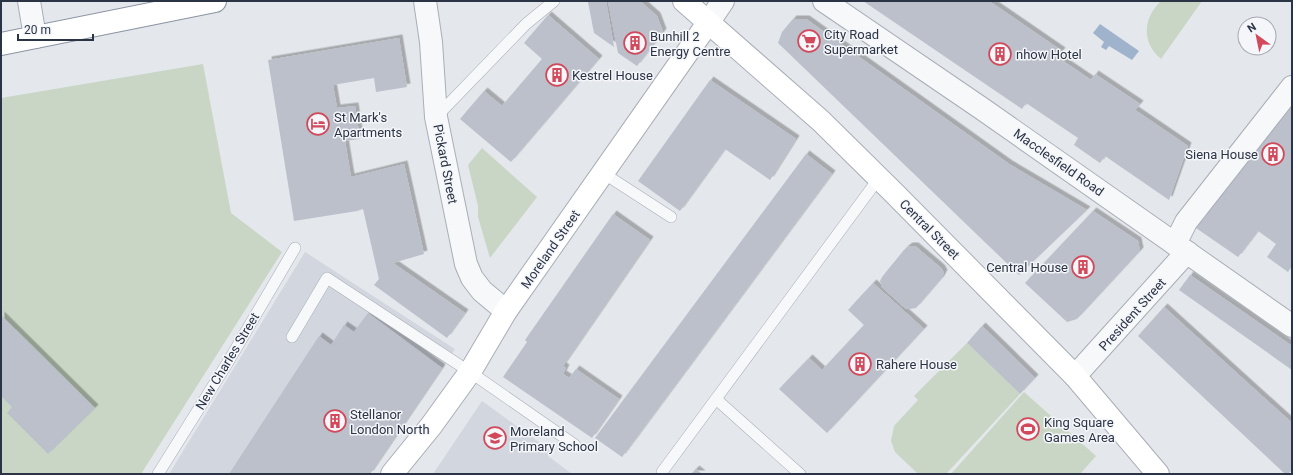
<svg xmlns="http://www.w3.org/2000/svg" width="1293" height="475" viewBox="0 0 1293 475" font-family="Roboto,sans-serif">
  <style>
    .built { fill: #d2d6de }
    .green { fill: #c9d6c5 }
    .water { fill: #9fb4cc }
    .building { fill: #bbc0ca; filter: url(#shadow) }
    .lines { fill: none; stroke-linecap: round; stroke-linejoin: round }
    .lane-casing { stroke: #a9aeb7; stroke-width: 12 }
    .street-casing { stroke: #a9aeb7; stroke-width: 24 }
    .secondary-casing { stroke: #a9aeb7; stroke-width: 24 }
    .highway-casing { stroke: #8b94a3; stroke-width: 24 }
    .lane { stroke: #f7f8fa; stroke-width: 11 }
    .street { stroke: #f7f8fa; stroke-width: 22 }
    .secondary { stroke: #fff; stroke-width: 22 }
    .highway { stroke: #fff; stroke-width: 22 }
    .labels { text-anchor: middle; stroke-width: 3; stroke-linejoin: round; paint-order: stroke }
    .poi-label { font-size: 13px; fill: #2b3445; stroke: #f4f6f9; text-anchor: start }
    .street-label { font-size: 13px; fill: #2b3445; stroke: #f4f6f9 }
  </style>
  <defs>
    <filter id="shadow"><feDropShadow dx="3.5" dy="-3.5" stdDeviation="0" flood-color="#0004"/></filter>
  </defs>
  <rect width="100%" height="100%" fill="#e4e7ec"/>
  <!-- built -->
  <g class="built">
    <polygon points="305,252 455,349 370,474 169,474"/>
    <polygon points="482,401 551,451 548,456 572,474 433,474"/>
  </g>
  <!-- green -->
  <g class="green">
    <path d="M1161,1H1202L1161,59C1141,42 1143,18 1161,1Z"/>
    <polygon points="203,64 231,213 282,252 141,474 1,474 1,98"/>
    <polygon points="482,148 537,197 490,258 478,217 478,206 468,165"/>
    <polygon points="967,343 1020,394 946,474 918,474 895,452 891,441 894,426 918,400 914,396"/>
    <polygon points="1024,392 1096,456 1080,474 951,474"/>
  </g>
  <!-- water -->
  <polygon class="water" points="1100,24 1139,51 1132,60 1109,46 1106,50 1101,47 1104,42 1093,33"/>
  <!-- building -->
  <g class="building">
    <polygon points="592,1 606,1 614,47 594,33 588,2"/>
    <polygon points="608,1 640,1 657,16 663,32 637,66 618,53"/>
    <polygon points="863,1 989,1 1062,51 1057,57 1091,80 1095,74 1140,104 1135,110 1188,146 1169,200 1105,156 1100,163 1074,145 1078,138 1026,103 1022,109"/>
    <polygon points="548,15 599,59 511,162 460,119 484,91 502,106 542,59 524,43"/>
    <polygon points="793,19 806,19 1009,164 1087,210 1019,275 778,43 782,32"/>
    <polygon points="399,38 407,87 376,92 374,78 333,85 337,108 355,106 360,139 345,141 351,177 404,164 424,254 393,263 465,313 447,338 374,285 379,279 363,209 357,211 294,221 268,60"/>
    <polygon points="710,80 796,139 770,180 725,149 680,211 638,181"/>
    <polygon points="1292,100 1292,190 1291,191 1292,192 1292,266 1288,272 1267,257 1276,244 1258,231 1238,257 1196,228 1207,215 1204,213 1221,192 1223,194 1282,118 1280,116"/>
    <polygon points="806,154 832,174 622,457 595,438"/>
    <polygon points="1093,211 1138,241 1140,251 1077,319 1067,322 1025,283"/>
    <polygon points="613,214 650,240 563,366 566,368 563,374 569,378 576,369 619,399 592,438 503,377 527,342 525,340"/>
    <polygon points="909,246 915,246 941,268 944,273 941,279 916,308 910,309 905,308 882,287 880,281 882,277 904,250"/>
    <polygon points="1190,275 1292,346 1292,370 1179,290"/>
    <polygon points="873,283 924,329 827,433 779,389 809,358 822,370 864,325 848,310"/>
    <polygon points="1164,307 1292,423 1292,470 1288,474 1285,474 1138,336"/>
    <polygon points="368,313 442,368 370,474 229,474 319,336 331,345 344,325 354,332"/>
    <polygon points="1,315 95,408 48,454 7,413 12,407 1,396"/>
    <polygon points="982,326 1035,378 1020,394 967,343"/>
    <polygon points="696,469 702,474 691,474"/>
  </g>
  <g class="lines">
    <!-- lane casing -->
    <g class="lane-casing">
      <g id="lane">
        <polyline points="436,117 526,24 554,1"/>
        <polyline points="603,173 671,217"/>
        <polyline points="292,337 327,278 470,372 575,445"/>
        <polyline points="716,399 800,474"/>
        <polyline points="662,472 879,178"/>
        <polyline points="158,474 228,362 295,248"/>
      </g>
    </g>
    <!-- street casing -->
    <g class="street-casing">
      <g id="street">
        <polyline points="29,1 35,37"/>
        <polyline points="425,1 431,42 436,117 466,264 472,278 482,291 506,311"/>
        <polyline points="824,1 981,108 1292,326"/>
        <polyline points="708,23 723,1"/>
        <polyline points="1175,244 1186,222 1292,87"/>
        <polyline points="1075,376 1187,252"/>
      </g>
    </g>
    <!-- secondary casing -->
    <g class="secondary-casing">
      <g id="secondary">
        <polyline points="684,1 821,121 894,193 1075,376 1158,474"/>
        <polyline points="392,474 431,426 470,372 506,311 708,23"/>
      </g>
    </g>
    <!-- highway casing -->
    <g class="highway-casing">
      <polyline id="highway" points="1,44 215,1"/>
    </g>
    <!-- lane -->
    <use href="#lane" class="lane"/>
    <!-- street -->
    <use href="#street" class="street"/>
    <!-- secondary -->
    <use href="#secondary" class="secondary"/>
    <!-- highway -->
    <use href="#highway" class="highway"/>
  </g>
  <!-- icons -->
  <defs>
    <g id="supermarket-ring" transform="scale(1.15)"><circle r="9.5" fill="#f4f6f9" stroke="#d1495b" stroke-width="1.5"/><path d="M-6-5.5h2.5l.6 2H6L4.5 2H-2.5L-4.4-4H-6ZM-1.5 3.2a1.3 1.3 0 1 0 .1 0ZM3 3.2a1.3 1.3 0 1 0 .1 0Z" fill="#d1495b"/></g>
    <g id="building-ring" transform="scale(1.15)"><circle r="9.5" fill="#f4f6f9" stroke="#d1495b" stroke-width="1.5"/><path d="M-4-6H4V6H1V3H-1V6H-4ZM-2.5-4.3h1.7v1.8h-1.7ZM.8-4.3h1.7v1.8H.8ZM-2.5-1h1.7V.8h-1.7ZM.8-1h1.7V.8H.8Z" fill="#d1495b"/></g>
    <g id="hotel-ring" transform="scale(1.15)"><circle r="9.5" fill="#f4f6f9" stroke="#d1495b" stroke-width="1.5"/><path d="M-6-4.5h1.5V1H6V5H4.5V3h-9V5H-6ZM-4 0a1.8 1.8 0 1 1 3.6 0ZM.5 0V-2.5h3Q6-2.5 6 0Z" fill="#d1495b"/></g>
    <g id="stadium-ring" transform="scale(1.15)"><circle r="9.5" fill="#f4f6f9" stroke="#d1495b" stroke-width="1.5"/><path d="M0-5a6.5 5 0 1 0 0 10a6.5 5 0 1 0 0-10ZM-3.5-1.8h7v3.6h-7Z" fill="#d1495b"/></g>
    <g id="school-ring" transform="scale(1.15)"><circle r="9.5" fill="#f4f6f9" stroke="#d1495b" stroke-width="1.5"/><path d="M0-5L7-2L0 1L-7-2ZM-4 1L0 2.5L4 1V4Q0 6-4 4Z" fill="#d1495b"/></g>
  </defs>
  <g fill-rule="evenodd">
    <use href="#supermarket-ring" x="809" y="41"/>
    <use href="#building-ring" x="635" y="43"/>
    <use href="#building-ring" x="1000" y="54"/>
    <use href="#building-ring" x="557" y="75"/>
    <use href="#hotel-ring" x="318" y="124"/>
    <use href="#building-ring" x="1273" y="154"/>
    <use href="#building-ring" x="1083" y="267"/>
    <use href="#building-ring" x="860" y="364"/>
    <use href="#building-ring" x="335" y="421"/>
    <use href="#stadium-ring" x="1028" y="429"/>
    <use href="#school-ring" x="495" y="438"/>
  </g>
  <g class="labels">
    <!-- poi labels -->
    <g class="poi-label">
      <text x="824" y="39">City Road<tspan x="824" dy="15">Supermarket</tspan></text>
      <text x="650" y="41">Bunhill 2<tspan x="650" dy="15">Energy Centre</tspan></text>
      <text x="1016" y="59">nhow Hotel</text>
      <text x="572" y="80">Kestrel House</text>
      <text x="334" y="122">St Mark's<tspan x="334" dy="15">Apartments</tspan></text>
      <text x="1258" y="159" text-anchor="end">Siena House</text>
      <text x="1068" y="272" text-anchor="end">Central House</text>
      <text x="876" y="369">Rahere House</text>
      <text x="350" y="419">Stellanor<tspan x="350" dy="15">London North</tspan></text>
      <text x="1044" y="427">King Square<tspan x="1044" dy="15">Games Area</tspan></text>
      <text x="510" y="436">Moreland<tspan x="510" dy="15">Primary School</tspan></text>
    </g>
    <!-- street labels -->
    <g class="street-label">
      <text transform="translate(1059 162) rotate(35)" y="5">Macclesfield Road</text>
      <text transform="translate(446 164) rotate(79)" y="5">Pickard Street</text>
      <text transform="translate(930 229) rotate(45)" y="5">Central Street</text>
      <text transform="translate(550 249) rotate(-55)" y="5">Moreland Street</text>
      <text transform="translate(1132 314) rotate(-48)" y="5">President Street</text>
      <text transform="translate(227 361) rotate(-59)" y="5">New Charles Street</text>
    </g>
  </g>
  <!-- border -->
  <rect width="1293" height="475" fill="none" stroke="#2b3445" stroke-width="4"/>
  <!-- north arrow -->
  <g transform="translate(1257 36) rotate(327)"><circle r="19" fill="#f4f6f9" stroke="#a4a8b1"/>
  <path d="M0-3L7 15L0 10L-7 15Z" fill="#d1495b"/>
  <text y="-6" font-size="11" font-weight="bold" text-anchor="middle" fill="#2b3445">N</text>
  </g>
  <!-- scale -->
  <path d="M18 34v6h75v-6" fill="none" stroke="#2b3445" stroke-width="2"/>
  <text x="24" y="34" font-size="12" fill="#2b3445" stroke="#f4f6f9" stroke-width="3" paint-order="stroke">20 m</text>
</svg>
